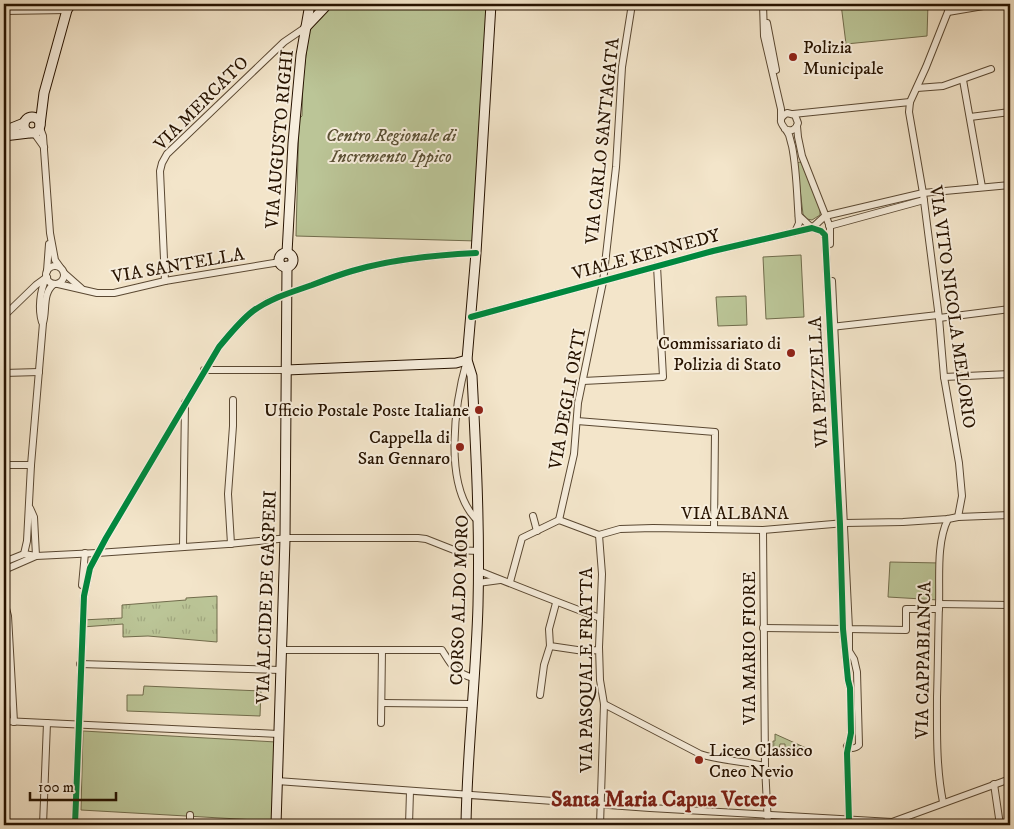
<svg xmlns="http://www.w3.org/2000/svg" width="1014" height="829" viewBox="0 0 1014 829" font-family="'IM FELL DW Pica',serif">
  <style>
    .grass { fill: url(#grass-tufts); stroke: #716c4c }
    .green { fill: #bbc597; stroke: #716c4c }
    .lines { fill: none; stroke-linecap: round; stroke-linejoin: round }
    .street-casing { stroke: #5a4832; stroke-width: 8 }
    .secondary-casing { stroke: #271300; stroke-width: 11 }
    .street { stroke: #f7eedd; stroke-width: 6 }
    .secondary { stroke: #f7eedd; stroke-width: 9 }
    .cycleway-casing { stroke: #f7eedd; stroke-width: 9 }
    .cycleway { stroke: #00873e; stroke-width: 6 }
    .poi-dot { fill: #8f2418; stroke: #f7eedd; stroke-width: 2 }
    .labels { text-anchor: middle; stroke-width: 4; stroke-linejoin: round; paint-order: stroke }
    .poi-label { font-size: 18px; fill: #271300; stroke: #f7eedd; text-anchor: end }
    .street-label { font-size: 18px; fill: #271300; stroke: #f7eedd }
    .park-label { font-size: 18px; font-style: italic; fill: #5b5135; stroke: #f7eedd }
    .district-label { font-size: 22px; font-weight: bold; fill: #7a1f14; stroke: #f7eedd }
  </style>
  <defs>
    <pattern id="grass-tufts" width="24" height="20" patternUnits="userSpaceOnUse" patternTransform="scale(1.25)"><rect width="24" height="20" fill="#bbc597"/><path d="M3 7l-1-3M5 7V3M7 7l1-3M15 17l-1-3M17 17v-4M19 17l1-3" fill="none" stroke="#a1a880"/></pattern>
  </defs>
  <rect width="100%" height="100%" fill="#f3e5ca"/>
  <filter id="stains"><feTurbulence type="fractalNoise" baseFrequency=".004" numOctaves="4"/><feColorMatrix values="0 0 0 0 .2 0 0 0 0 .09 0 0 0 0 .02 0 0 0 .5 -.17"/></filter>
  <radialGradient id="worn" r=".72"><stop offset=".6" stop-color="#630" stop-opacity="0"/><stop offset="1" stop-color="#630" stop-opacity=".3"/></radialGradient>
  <!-- grass -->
  <g class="grass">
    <polygon points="217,596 217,642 148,636 123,637 123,624 82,627 82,620 122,618 122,605 186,600 186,598"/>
    <polygon points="775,734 806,748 785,749 785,744 780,744 779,749 773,749 773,741 775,741"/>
  </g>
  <!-- green -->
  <g class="green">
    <polygon points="333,4 491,4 477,241 296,236 299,119 302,116 303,77 310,26"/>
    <polygon points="841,4 928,4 927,36 846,44"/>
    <polygon points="799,162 802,163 820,208 820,215 812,220 807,219 803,214 797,164"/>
    <polygon points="801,255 804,317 766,319 763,257"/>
    <polygon points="746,296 747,325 718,326 716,297"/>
    <polygon points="890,562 940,563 939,600 888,597"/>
    <polygon points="144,686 261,691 260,716 127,711 127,695 143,695"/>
    <polygon points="83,731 276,742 273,821 81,810"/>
    <polygon points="773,820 840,823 840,825 773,825"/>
  </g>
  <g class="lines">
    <!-- street casing -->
    <g class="street-casing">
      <g id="street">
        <polyline points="763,4 764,36 781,109 781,119"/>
        <polyline points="951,4 926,67 910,102 909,112 923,193 939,318 944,377 959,463 962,496 958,517"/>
        <polyline points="4,11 67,10"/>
        <polyline points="948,12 995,4"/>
        <polyline points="767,23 776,70"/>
        <polyline points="963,80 982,187"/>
        <polyline points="917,88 943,86 991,69"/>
        <polyline points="793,114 910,102"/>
        <polyline points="970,117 1010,112"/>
        <polyline points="797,126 798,137 802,156 830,227 830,244"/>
        <polyline points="40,128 43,136 50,233 55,260 60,267"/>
        <path d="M785,129C791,132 796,130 798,123L795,115L787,113C774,121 785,126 789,135C790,138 791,143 792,146C797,171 797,198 799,223L795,232"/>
        <polyline points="34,133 44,147"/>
        <polyline points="799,216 812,228 825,216"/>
        <polyline points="825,216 923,193 1010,185"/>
        <polyline points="829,226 924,200"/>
        <circle cx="55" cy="275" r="9"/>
        <polyline points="47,271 49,244"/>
        <polyline points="64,273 81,288"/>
        <polyline points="165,281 160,171 162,163 167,154 284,42 306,27"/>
        <polyline points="832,281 849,629 906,630 906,609 939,609"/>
        <polyline points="58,284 97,293 114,293 165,281 280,262"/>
        <polyline points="4,316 36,285 47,277"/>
        <polyline points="471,317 713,251 812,228 821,231 825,235 840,524 843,629 848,680 850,688 851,733 847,753 849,820"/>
        <polyline points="939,318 1010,309"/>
        <path d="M42,322C38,309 40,291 46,278"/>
        <polyline points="831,327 938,315"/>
        <path d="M467,360C455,402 443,483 475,518L479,519"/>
        <polyline points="204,370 286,370"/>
        <polyline points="4,373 39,372"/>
        <polyline points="944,377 1010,374"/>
        <polyline points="583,381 663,377 657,266"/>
        <polyline points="577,421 715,432 714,529"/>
        <polyline points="4,465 31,465"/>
        <polyline points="533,516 537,531"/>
        <polyline points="559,520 574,454 578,403 603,282 616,167 622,67 632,4"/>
        <polyline points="763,530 765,766"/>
        <polyline points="599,535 602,574 599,647 600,680 604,704 600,825"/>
        <polyline points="231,544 228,494 233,426 233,400"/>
        <polyline points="183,547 185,403"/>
        <path d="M24,554L27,541L31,465L43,323C47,310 42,293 54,284"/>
        <polyline points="4,562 24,554 36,556 97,553 228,544 288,538 418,538 426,539 454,550 479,551"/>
        <polyline points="4,570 36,556 34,517 30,508"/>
        <path d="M479,571C519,587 559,603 600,618"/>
        <polyline points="510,582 522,538 559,520 599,535 620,529 653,528 763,530 845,523 903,522 948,519 958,517 1010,515"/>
        <polyline points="478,583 500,580"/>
        <polyline points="82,585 85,553"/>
        <polyline points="4,601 8,616 14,722"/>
        <polyline points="556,603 549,629 550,646 584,651 599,650"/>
        <polyline points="939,604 1010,605"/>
        <path d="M763,628L849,629V651L854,659L857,672L859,745C855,749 852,749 847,746"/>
        <path d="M281,650H442C452,666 454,672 473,678"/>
        <polyline points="80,664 281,670"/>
        <polyline points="540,695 544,665 550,646"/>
        <polyline points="382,703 472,704"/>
        <path d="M604,704L700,754C721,761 744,761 765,766L768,825"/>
        <polyline points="4,721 278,734"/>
        <polyline points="381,723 382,650"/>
        <polyline points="277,781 650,808 892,822 1010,779"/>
        <polyline points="994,784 1000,825"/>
        <path d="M943,802C936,767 937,732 937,697C938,666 938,636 939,605C940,579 936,543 948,519"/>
        <polyline points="43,825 47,723"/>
        <path d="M75,825L84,596L90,568L106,538L219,347C230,334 240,321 253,311C271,298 292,292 312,285C325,280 338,275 352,271C392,259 434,255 476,253"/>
        <polyline points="190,825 190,815"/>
        <polyline points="409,825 410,791"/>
      </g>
    </g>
    <!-- secondary casing -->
    <g class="secondary-casing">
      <g id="secondary">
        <polyline points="306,27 325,7"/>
        <circle cx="32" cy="125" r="8"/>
        <polyline points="40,125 44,93 67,10 71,4"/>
        <polyline points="4,131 24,123"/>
        <polyline points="4,136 29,133"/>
        <polyline points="287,253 293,143 301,55 310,4"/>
        <circle cx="286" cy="260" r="7"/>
        <polyline points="286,370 456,363 467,360"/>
        <polyline points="276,825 285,539 287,266"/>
        <path d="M466,825C467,752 476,678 478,605C480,528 476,452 472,376L467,360L476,253L491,4"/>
      </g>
    </g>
    <!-- street -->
    <use href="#street" class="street"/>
    <!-- secondary -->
    <use href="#secondary" class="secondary"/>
    <!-- cycleway casing -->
    <g class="cycleway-casing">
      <g id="cycleway">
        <polyline points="471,317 713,251 812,228 821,231 825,235 840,524 843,629 848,680 850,688 851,733 847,753 849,820"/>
        <path d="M75,825L84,596L90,568L106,538L219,347C230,334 240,321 253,311C271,298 292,292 312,285C325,280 338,275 352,271C392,259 434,255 476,253"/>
      </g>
    </g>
    <!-- cycleway -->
    <use href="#cycleway" class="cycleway"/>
  </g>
  <!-- markers -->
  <g class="poi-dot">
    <circle cx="793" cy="57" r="5"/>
    <circle cx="791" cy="353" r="5"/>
    <circle cx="479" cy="410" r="5"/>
    <circle cx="460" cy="447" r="5"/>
    <circle cx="699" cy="760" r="5"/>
  </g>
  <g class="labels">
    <!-- poi labels -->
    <g class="poi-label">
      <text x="803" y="53" text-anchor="start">Polizia<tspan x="803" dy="21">Municipale</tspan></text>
      <text x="781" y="349">Commissariato di<tspan x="781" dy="21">Polizia di Stato</tspan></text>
      <text x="469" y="416">Ufficio Postale Poste Italiane</text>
      <text x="450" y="443">Cappella di<tspan x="450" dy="21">San Gennaro</tspan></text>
      <text x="709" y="756" text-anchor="start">Liceo Classico<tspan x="709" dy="21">Cneo Nevio</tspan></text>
    </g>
    <!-- street labels -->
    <g class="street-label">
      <text transform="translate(201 103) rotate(-45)" y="6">VIA MERCATO</text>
      <text transform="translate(279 139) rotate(-85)" y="6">VIA AUGUSTO RIGHI</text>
      <text transform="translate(602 141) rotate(-84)" y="6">VIA CARLO SANTAGATA</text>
      <text transform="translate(646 254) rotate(-15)" y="6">VIALE KENNEDY</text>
      <text transform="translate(178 265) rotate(-10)" y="6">VIA SANTELLA</text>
      <text transform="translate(953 307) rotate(82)" y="6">VIA VITO NICOLA MELORIO</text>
      <text transform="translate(818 382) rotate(-93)" y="6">VIA PEZZELLA</text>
      <text transform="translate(567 399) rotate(-80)" y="6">VIA DEGLI ORTI</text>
      <text x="735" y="519">VIA ALBANA</text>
      <text transform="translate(266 597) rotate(-88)" y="6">VIA ALCIDE DE GASPERI</text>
      <text transform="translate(459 600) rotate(-88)" y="6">CORSO ALDO MORO</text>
      <text transform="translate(749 648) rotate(-90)" y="6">VIA MARIO FIORE</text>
      <text transform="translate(923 660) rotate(-89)" y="6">VIA CAPPABIANCA</text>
      <text transform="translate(586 670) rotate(-90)" y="6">VIA PASQUALE FRATTA</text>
    </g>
    <!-- park labels -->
    <g class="park-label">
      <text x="391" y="141">Centro Regionale di<tspan x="391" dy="21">Incremento Ippico</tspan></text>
    </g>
    <!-- district labels -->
    <g class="district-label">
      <text x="664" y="806">Santa Maria Capua Vetere</text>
    </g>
  </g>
  <!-- margin -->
  <rect width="1014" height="829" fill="none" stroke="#f3e5ca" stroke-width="20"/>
  <rect x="5" y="5" width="1004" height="819" fill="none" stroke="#271300" stroke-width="2.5"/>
  <rect x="10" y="10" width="994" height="809" fill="none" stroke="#271300"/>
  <!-- scale -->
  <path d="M30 792v8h86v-8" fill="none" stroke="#271300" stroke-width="2.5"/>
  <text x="38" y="792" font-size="15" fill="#271300" stroke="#f7eedd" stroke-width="4" paint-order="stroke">100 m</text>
  <rect width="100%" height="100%" filter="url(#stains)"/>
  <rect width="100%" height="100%" fill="url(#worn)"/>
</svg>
